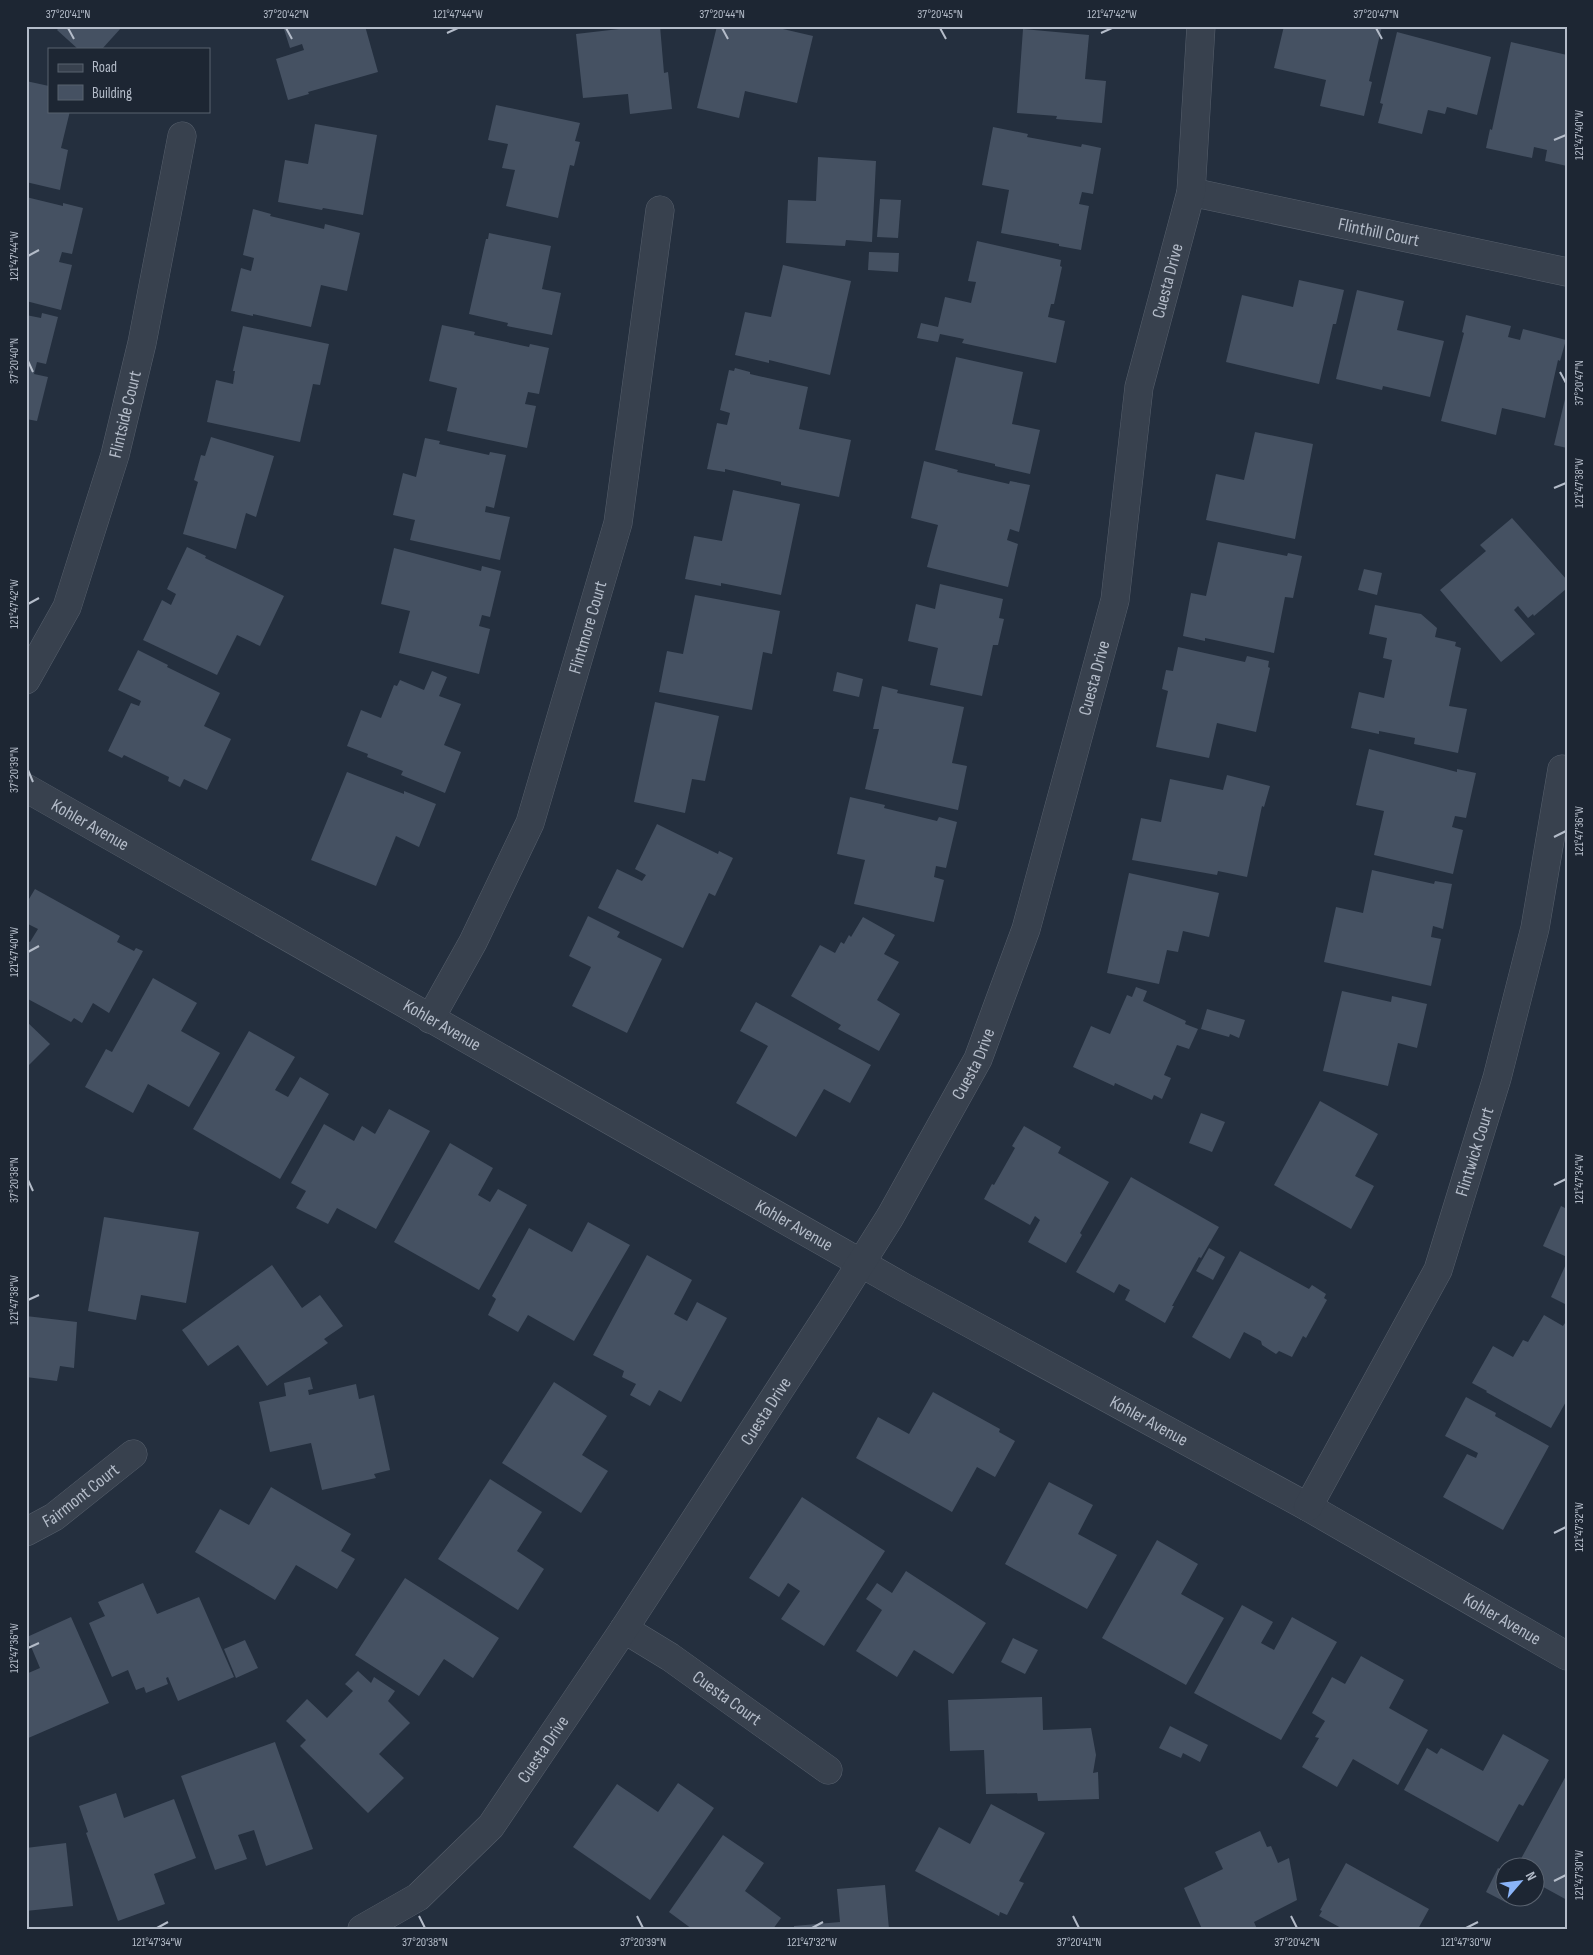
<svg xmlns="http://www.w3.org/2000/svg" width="1593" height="1955" viewBox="0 0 1593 1955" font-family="'Sofia Sans Condensed',sans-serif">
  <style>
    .building { fill: #455162 }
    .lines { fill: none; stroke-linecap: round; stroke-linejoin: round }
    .minor-casing { stroke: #565f6c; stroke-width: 29 }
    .minor { stroke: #38414e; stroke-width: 28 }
    .ticks { fill: none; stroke: #b4bcc9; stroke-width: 2 }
    .labels { text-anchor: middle; stroke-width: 4; stroke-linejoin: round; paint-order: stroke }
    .street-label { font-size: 18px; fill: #b4bcc9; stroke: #1d2633 }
    .neatline { fill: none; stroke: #b4bcc9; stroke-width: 2 }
    .ticks-label { font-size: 12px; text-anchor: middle; fill: #b4bcc9 }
  </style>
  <rect width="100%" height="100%" fill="#242f3e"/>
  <!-- building -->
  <g class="building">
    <polygon points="61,26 119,26 121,28 102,49 78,49 57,30"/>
    <polygon points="283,26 365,26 378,72 308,92 309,94 288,100 276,59 304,50 302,44 290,48"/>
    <polygon points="619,26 660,26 664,73 668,72 672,109 630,114 628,94 583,98 576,34 619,29"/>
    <polygon points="717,26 770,26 813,36 797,103 745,91 739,118 697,108"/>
    <polygon points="1284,26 1382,26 1369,81 1372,82 1364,116 1320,106 1326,80 1274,68"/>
    <polygon points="1023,29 1089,35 1085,79 1106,81 1102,123 1056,119 1057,116 1017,113"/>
    <polygon points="1397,32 1491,57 1477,115 1447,107 1445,114 1428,110 1422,134 1378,123 1383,104 1380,103"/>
    <polygon points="1511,42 1567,55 1567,166 1545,161 1547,150 1534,147 1532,158 1486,148 1490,129 1492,130"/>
    <polygon points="26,81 49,86 49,111 70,111 61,148 68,150 60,190 26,182"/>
    <polygon points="496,105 580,123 575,141 580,142 574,166 570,165 558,218 506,206 515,170 502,168 508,144 488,140"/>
    <polygon points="315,124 377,135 363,215 323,208 322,210 278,202 285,160 308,164"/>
    <polygon points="993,127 1028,134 1027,137 1081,147 1082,144 1101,148 1093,194 1082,192 1079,204 1089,206 1081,250 1059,246 1059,244 1001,233 1009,190 982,185"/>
    <polygon points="818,157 876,161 872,242 846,240 845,246 786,243 788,200 816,201"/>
    <polygon points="26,197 63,206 63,203 83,208 72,254 62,252 59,262 72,265 61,310 26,301"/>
    <polygon points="880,199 901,200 898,238 877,237"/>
    <polygon points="253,209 271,214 270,216 324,229 325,224 360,233 347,291 321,285 311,327 253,314 253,316 231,311 241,268 251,271 254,258 243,255"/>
    <polygon points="489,233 551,246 542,289 561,293 552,335 507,326 508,323 469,314 486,239 488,239"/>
    <polygon points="977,241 1061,260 1060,266 1062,267 1054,304 1051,304 1048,317 1065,321 1056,363 962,343 964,339 940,334 938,342 917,338 921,323 938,327 945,297 971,303 976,282 968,281"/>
    <polygon points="869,252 899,253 898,272 868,270"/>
    <polygon points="783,265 851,281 830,375 769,360 769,363 735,355 745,312 771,317"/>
    <polygon points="1299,280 1344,290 1336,324 1333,324 1319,384 1226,362 1242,295 1293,307"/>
    <polygon points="1357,290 1404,301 1397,330 1444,341 1430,397 1383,386 1382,390 1336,379"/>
    <polygon points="42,313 58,317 46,364 37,362 34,374 48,377 37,421 26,419 26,315 41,318"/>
    <polygon points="1466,315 1511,326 1508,337 1520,340 1523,329 1566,340 1560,361 1558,360 1545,418 1502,408 1496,435 1441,421 1464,333 1462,332"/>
    <polygon points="442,325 475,332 474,335 529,347 530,344 549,348 539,394 528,392 525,404 536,406 527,448 447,431 457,388 429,381"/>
    <polygon points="243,326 329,344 320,385 313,384 300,442 207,422 216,380 233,384 235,371 233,371"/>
    <polygon points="956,357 1023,372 1012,424 1040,430 1030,474 995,466 995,464 935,450"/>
    <polygon points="735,368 750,372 750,374 808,387 799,429 851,440 839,497 781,485 781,482 725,469 725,472 707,469 717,423 727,425 730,413 720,410 729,370 734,371"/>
    <polygon points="1566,395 1567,395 1567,448 1554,445"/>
    <polygon points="1255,432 1313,444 1295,539 1206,520 1216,474 1244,480"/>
    <polygon points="211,437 274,456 256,517 246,513 236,549 183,534 198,482 194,480 201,455 205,456"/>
    <polygon points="425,438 440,441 439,444 489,455 490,452 506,455 494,508 486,506 485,512 510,517 500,560 410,540 415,520 393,515 403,473 416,477"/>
    <polygon points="924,461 958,470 957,472 1009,484 1010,481 1030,485 1019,532 1010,529 1007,540 1018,544 1008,587 927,567 938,525 911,518"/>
    <polygon points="733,490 800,504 781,595 721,583 721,586 685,579 694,536 722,541"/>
    <polygon points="1512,518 1567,580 1567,585 1565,587 1566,589 1534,616 1533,614 1528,618 1518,606 1514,610 1535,634 1501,662 1440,590 1486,551 1480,545"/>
    <polygon points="1218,542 1287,556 1288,553 1302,556 1293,598 1285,597 1274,653 1205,638 1205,641 1183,636 1191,593 1206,596"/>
    <polygon points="187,547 206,556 205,558 284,596 260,646 237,635 217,675 143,640 162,600 171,605 176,594 167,589"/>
    <polygon points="394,548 481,571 482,566 501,571 490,617 482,615 479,626 490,629 479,674 399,653 410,611 381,604"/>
    <polygon points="1364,569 1382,573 1377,595 1358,590"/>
    <polygon points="940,584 1003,599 999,618 1004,619 998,645 993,645 982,696 930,685 938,648 908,641 916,604 935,609"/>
    <polygon points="695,595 780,611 772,654 763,652 752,710 659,692 667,651 683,654"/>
    <polygon points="1375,605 1421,614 1437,628 1435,637 1456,642 1455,646 1461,648 1449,706 1467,709 1458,753 1414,744 1415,738 1379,731 1379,734 1351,728 1359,692 1384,698 1392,660 1383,658 1387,638 1369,634"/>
    <polygon points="1178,647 1245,662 1247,656 1269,661 1268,667 1270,668 1256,732 1217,723 1209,758 1156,747 1168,691 1162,689 1166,670 1173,671"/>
    <polygon points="138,650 168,665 167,667 220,693 204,726 231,739 207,790 184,779 180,787 168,781 169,777 124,755 122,758 108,751 131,703 139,706 141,701 118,690"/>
    <polygon points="432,671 447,677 439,696 461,704 444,745 461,752 445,793 401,775 403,771 367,757 368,754 347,746 361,710 381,718 394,685 397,686 400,680 424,690"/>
    <polygon points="837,672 863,679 859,697 833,691"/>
    <polygon points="882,686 898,690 897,693 964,707 952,763 967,766 958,810 865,789 879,729 873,729"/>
    <polygon points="655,702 719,716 705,781 692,779 685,813 634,802"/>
    <polygon points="1369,749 1457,772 1457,769 1476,773 1466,818 1455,816 1452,827 1463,830 1453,874 1374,855 1384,811 1356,805"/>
    <polygon points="347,772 404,794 404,791 436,804 419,847 396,836 376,886 311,860"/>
    <polygon points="1227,775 1270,786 1264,807 1262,806 1247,877 1218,871 1217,875 1132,860 1141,818 1161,822 1170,779 1223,790"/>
    <polygon points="850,797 885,805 884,808 937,821 939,817 957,822 946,868 936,866 934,877 944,880 934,922 854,904 865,860 837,854"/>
    <polygon points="657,824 718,854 719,851 733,858 715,896 709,893 683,948 598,908 617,869 642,881 646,875 635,869"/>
    <polygon points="1372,870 1434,884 1435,881 1452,884 1443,929 1433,926 1431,937 1441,939 1431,986 1324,962 1336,907 1363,913"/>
    <polygon points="1129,873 1219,893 1209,937 1183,931 1178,952 1167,950 1159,984 1107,973"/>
    <polygon points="35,889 120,936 117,942 134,951 136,948 143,951 109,1013 93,1003 82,1023 74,1018 71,1022 26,998 26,940 30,942 38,929 26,923 26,904"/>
    <polygon points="588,916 620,932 617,937 662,959 627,1033 572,1006 591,967 569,956"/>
    <polygon points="863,917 895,935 884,954 899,962 877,1000 900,1014 879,1051 838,1029 841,1025 791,996 820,945 835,953 841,942 844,944 849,935 851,937"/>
    <polygon points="153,978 197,1003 181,1031 220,1053 189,1107 148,1084 133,1113 85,1087 106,1049 112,1052"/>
    <polygon points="1136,987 1147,991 1143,1001 1186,1021 1185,1024 1198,1029 1189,1049 1177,1045 1164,1075 1171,1078 1162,1099 1154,1095 1152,1100 1115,1083 1114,1086 1073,1067 1091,1026 1110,1034 1127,995 1132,997"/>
    <polygon points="1342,991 1391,1002 1392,996 1427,1004 1417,1048 1398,1043 1388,1086 1323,1071"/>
    <polygon points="756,1002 871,1065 850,1103 824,1089 796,1137 736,1103 768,1046 740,1031"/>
    <polygon points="1207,1009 1245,1020 1239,1038 1230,1034 1229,1037 1201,1029"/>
    <polygon points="26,1021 50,1044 26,1068"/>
    <polygon points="249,1031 295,1057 275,1090 288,1097 300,1077 329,1094 280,1179 193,1129"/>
    <polygon points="1320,1101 1378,1134 1355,1176 1374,1186 1351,1229 1274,1185"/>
    <polygon points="389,1109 430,1131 376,1229 337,1208 328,1224 296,1208 306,1191 291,1183 324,1124 354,1141 362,1126 375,1134"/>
    <polygon points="1201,1113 1225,1122 1212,1152 1189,1143"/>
    <polygon points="1024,1126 1061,1147 1058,1153 1109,1182 1080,1233 1082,1235 1066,1263 1028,1242 1040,1220 1035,1216 1030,1225 984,1199 992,1184 994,1185 1015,1148 1012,1146"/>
    <polygon points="450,1143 493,1168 478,1195 490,1202 498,1189 527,1205 479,1290 394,1242"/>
    <polygon points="1131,1177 1219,1227 1201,1258 1199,1257 1172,1306 1174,1306 1165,1323 1125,1300 1130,1290 1119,1284 1114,1293 1076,1272"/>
    <polygon points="1561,1206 1567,1209 1567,1257 1543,1246"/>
    <polygon points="104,1217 199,1232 186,1303 141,1295 136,1320 88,1311"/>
    <polygon points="588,1222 630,1245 574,1341 528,1315 518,1332 488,1315 496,1299 492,1296 529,1228 572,1252"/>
    <polygon points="1209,1248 1225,1257 1213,1280 1196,1271"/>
    <polygon points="1240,1251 1309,1289 1312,1285 1326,1294 1324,1298 1327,1300 1306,1338 1303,1336 1292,1357 1279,1351 1276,1354 1262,1345 1261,1341 1244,1332 1230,1359 1192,1337"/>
    <polygon points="647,1255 692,1280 674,1314 687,1321 697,1302 727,1318 681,1402 659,1390 650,1406 630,1395 636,1384 622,1377 624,1371 593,1355"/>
    <polygon points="1567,1262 1567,1305 1551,1297"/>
    <polygon points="272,1265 302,1308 320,1295 343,1326 324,1339 328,1343 267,1386 238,1345 208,1366 182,1330"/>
    <polygon points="1544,1315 1563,1326 1567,1320 1567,1400 1551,1428 1486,1392 1487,1391 1472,1383 1493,1346 1513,1357 1523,1340 1528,1342"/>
    <polygon points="26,1316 77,1322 74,1368 60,1366 57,1381 26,1377"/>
    <polygon points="310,1377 313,1389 308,1390 309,1395 356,1384 359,1399 374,1395 390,1470 374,1474 376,1478 322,1490 311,1443 270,1452 259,1402 286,1396 284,1383"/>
    <polygon points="554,1382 607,1416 582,1455 608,1471 581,1513 502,1463"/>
    <polygon points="933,1392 1000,1429 999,1432 1015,1441 995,1477 977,1467 952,1512 856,1458 878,1417 909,1434"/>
    <polygon points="1466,1397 1496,1413 1495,1416 1549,1446 1503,1530 1443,1497 1467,1454 1476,1458 1478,1453 1445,1436"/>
    <polygon points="490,1479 542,1512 517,1551 544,1569 518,1610 438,1559"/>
    <polygon points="1049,1482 1093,1505 1078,1534 1117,1555 1087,1609 1005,1564"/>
    <polygon points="271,1487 351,1534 341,1551 355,1559 337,1589 296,1565 275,1600 195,1552 220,1509 249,1525"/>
    <polygon points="802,1497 885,1551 824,1646 781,1619 800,1591 788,1583 779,1597 749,1578"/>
    <polygon points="1157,1540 1198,1564 1181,1594 1224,1618 1186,1685 1102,1638"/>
    <polygon points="906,1571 986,1623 953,1674 914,1650 897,1677 856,1651 882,1610 866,1599 877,1583 892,1593"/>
    <polygon points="405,1578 499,1638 473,1678 444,1659 419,1696 355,1655"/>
    <polygon points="143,1583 157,1614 199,1597 234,1677 178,1701 168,1677 166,1678 168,1684 146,1693 144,1687 136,1690 128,1670 112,1677 89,1623 105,1616 98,1602"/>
    <polygon points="1242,1605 1273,1622 1261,1643 1274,1650 1292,1617 1337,1642 1281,1740 1194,1693"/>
    <polygon points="71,1617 109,1703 26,1739 26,1674 40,1668 27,1637"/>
    <polygon points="1013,1638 1038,1650 1025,1674 1001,1662"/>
    <polygon points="245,1640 258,1668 236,1678 224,1649"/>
    <polygon points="1361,1656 1404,1680 1389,1708 1428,1730 1398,1785 1353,1759 1337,1787 1302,1767 1319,1738 1315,1737 1325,1721 1312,1713 1332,1677 1345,1684"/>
    <polygon points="358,1671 371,1683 374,1677 395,1691 388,1701 410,1723 379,1754 404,1778 368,1813 300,1746 306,1740 286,1721 307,1699 327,1718 353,1691 345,1684"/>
    <polygon points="1042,1697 1043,1730 1091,1728 1096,1755 1093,1773 1098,1772 1099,1799 1038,1801 1037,1793 986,1794 984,1750 950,1751 948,1700"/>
    <polygon points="1170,1726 1208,1745 1200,1762 1183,1753 1181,1758 1159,1748"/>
    <polygon points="1503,1734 1549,1760 1523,1806 1519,1804 1498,1842 1404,1790 1427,1748 1437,1754 1441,1748 1483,1771"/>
    <polygon points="275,1742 313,1849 266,1866 254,1830 238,1835 247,1859 215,1870 181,1776"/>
    <polygon points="1567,1774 1567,1900 1536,1883 1536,1868 1516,1868"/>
    <polygon points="678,1783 714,1808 650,1900 573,1847 617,1784 658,1812"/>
    <polygon points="116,1793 124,1818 174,1799 196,1858 154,1874 165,1904 118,1921 86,1833 88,1832 79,1806"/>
    <polygon points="991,1804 1045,1833 1019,1881 1024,1883 1007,1915 1000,1912 999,1916 915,1871 939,1827 970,1844"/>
    <polygon points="1260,1831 1267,1847 1271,1846 1278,1863 1289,1858 1297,1900 1254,1922 1257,1929 1202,1929 1184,1888 1223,1869 1215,1852"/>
    <polygon points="723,1835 764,1863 745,1891 781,1918 773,1929 692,1929 669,1912"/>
    <polygon points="66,1843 73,1906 26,1911 26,1848"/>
    <polygon points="1346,1863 1429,1909 1418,1929 1343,1929 1319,1916 1322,1911 1320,1910"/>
    <polygon points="1498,1868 1506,1872 1506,1898 1510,1898 1507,1903 1486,1892"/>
    <polygon points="885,1885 889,1929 794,1929 794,1926 840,1922 837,1889"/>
  </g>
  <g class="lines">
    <!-- minor casing -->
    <g class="minor-casing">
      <g id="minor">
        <path id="s1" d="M1191,192L1567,272"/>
        <path id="s2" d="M26,680L67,607L115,455L142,343L182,136"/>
        <path id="s3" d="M26,788L903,1287L1308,1507L1567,1656"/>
        <path id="s4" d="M430,1019L473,942L530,823L618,523L660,210"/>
        <path id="s5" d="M1308,1507L1438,1270L1497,1078L1535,928L1562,769"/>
        <path id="s6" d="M26,1532L54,1517L133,1454"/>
        <path id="s7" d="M624,1629L670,1657L828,1770"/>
        <path id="s8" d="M362,1929L418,1897L491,1826L624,1629L832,1309L890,1217L978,1059L1026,929L1115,600L1139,387L1191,192L1201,26"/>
      </g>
    </g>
    <!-- minor -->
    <use href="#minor" class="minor"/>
  </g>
  <!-- ticks -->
  <path class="ticks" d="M68,28L74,39M286,28L292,39M722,28L728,39M940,28L946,39M1376,28L1382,39M447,33L458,28M1101,33L1112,28M1554,140L1566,135M28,256L39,250M28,361L33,372M1560,372L1566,383M1554,488L1566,483M28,604L39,598M28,770L33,782M1554,837L1566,831M28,952L39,946M28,1180L33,1191M1554,1185L1566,1179M28,1300L39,1295M1554,1533L1566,1527M28,1648L39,1643M1554,1881L1566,1875M419,1916L425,1928M637,1916L643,1928M1073,1916L1079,1928M1291,1916L1297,1928M157,1928L168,1922M812,1928L823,1922M1466,1928L1478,1922"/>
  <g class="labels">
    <!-- street labels -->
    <g class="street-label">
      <text dy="6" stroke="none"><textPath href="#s1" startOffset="192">Flinthill Court</textPath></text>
      <text dy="6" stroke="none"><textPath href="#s8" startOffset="1879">Cuesta Drive</textPath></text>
      <text dy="6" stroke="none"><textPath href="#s2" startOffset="285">Flintside Court</textPath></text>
      <text dy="6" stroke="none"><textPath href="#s4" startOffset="424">Flintmore Court</textPath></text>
      <text dy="6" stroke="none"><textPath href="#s8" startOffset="1474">Cuesta Drive</textPath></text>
      <text dy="6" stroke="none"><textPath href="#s3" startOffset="74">Kohler Avenue</textPath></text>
      <text dy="6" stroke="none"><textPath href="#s3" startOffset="479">Kohler Avenue</textPath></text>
      <text dy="6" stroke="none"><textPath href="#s8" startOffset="1069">Cuesta Drive</textPath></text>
      <text dy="6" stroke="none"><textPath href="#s5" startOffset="394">Flintwick Court</textPath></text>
      <text dy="6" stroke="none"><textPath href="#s3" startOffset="884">Kohler Avenue</textPath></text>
      <text dy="6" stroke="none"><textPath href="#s8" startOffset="664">Cuesta Drive</textPath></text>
      <text dy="6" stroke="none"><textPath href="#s3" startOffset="1289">Kohler Avenue</textPath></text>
      <text dy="6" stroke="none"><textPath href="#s6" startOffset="66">Fairmont Court</textPath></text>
      <text dy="6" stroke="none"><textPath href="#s3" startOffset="1694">Kohler Avenue</textPath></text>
      <text dy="6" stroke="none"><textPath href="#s7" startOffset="124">Cuesta Court</textPath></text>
      <text dy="6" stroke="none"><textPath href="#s8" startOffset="259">Cuesta Drive</textPath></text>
    </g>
  </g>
  <!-- border -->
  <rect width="1593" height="1955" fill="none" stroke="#1d2633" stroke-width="55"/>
  <!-- legend -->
  <rect x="48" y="48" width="162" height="65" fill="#1d2633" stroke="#59626f"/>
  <rect x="58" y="64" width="25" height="8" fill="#38414e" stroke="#59626f"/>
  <text x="92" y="72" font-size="15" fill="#b4bcc9">Road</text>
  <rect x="58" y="85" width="25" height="15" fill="#455162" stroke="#59626f"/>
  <text x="92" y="98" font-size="15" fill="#b4bcc9">Building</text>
  <!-- north arrow -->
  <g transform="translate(1520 1882) rotate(62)"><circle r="24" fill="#1d2633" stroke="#59626f"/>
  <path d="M0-4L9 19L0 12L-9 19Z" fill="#8ab4f8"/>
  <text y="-8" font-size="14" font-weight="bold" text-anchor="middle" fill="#b4bcc9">N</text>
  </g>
  <rect x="28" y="28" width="1538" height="1900" class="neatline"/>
  <g class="ticks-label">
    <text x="68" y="18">37°20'41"N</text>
    <text x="286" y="18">37°20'42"N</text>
    <text x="458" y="18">121°47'44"W</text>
    <text x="722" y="18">37°20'44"N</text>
    <text x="940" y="18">37°20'45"N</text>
    <text x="1112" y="18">121°47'42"W</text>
    <text x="1376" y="18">37°20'47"N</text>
    <text transform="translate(1579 135) rotate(-90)" y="4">121°47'40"W</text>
    <text transform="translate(14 256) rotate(-90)" y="4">121°47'44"W</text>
    <text transform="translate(14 361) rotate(-90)" y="4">37°20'40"N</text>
    <text transform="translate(1579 383) rotate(-90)" y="4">37°20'47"N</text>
    <text transform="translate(1579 483) rotate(-90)" y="4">121°47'38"W</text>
    <text transform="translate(14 604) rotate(-90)" y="4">121°47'42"W</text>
    <text transform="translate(14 770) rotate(-90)" y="4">37°20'39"N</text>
    <text transform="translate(1579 831) rotate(-90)" y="4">121°47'36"W</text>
    <text transform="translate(14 952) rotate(-90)" y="4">121°47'40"W</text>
    <text transform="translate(1579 1179) rotate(-90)" y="4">121°47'34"W</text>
    <text transform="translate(14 1180) rotate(-90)" y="4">37°20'38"N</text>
    <text transform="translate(14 1300) rotate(-90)" y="4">121°47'38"W</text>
    <text transform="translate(1579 1527) rotate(-90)" y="4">121°47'32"W</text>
    <text transform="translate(14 1648) rotate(-90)" y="4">121°47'36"W</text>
    <text transform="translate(1579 1875) rotate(-90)" y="4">121°47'30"W</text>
    <text x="157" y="1946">121°47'34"W</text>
    <text x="425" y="1946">37°20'38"N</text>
    <text x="643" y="1946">37°20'39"N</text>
    <text x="812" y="1946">121°47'32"W</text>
    <text x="1079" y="1946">37°20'41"N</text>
    <text x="1297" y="1946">37°20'42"N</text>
    <text x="1466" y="1946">121°47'30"W</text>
  </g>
</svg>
